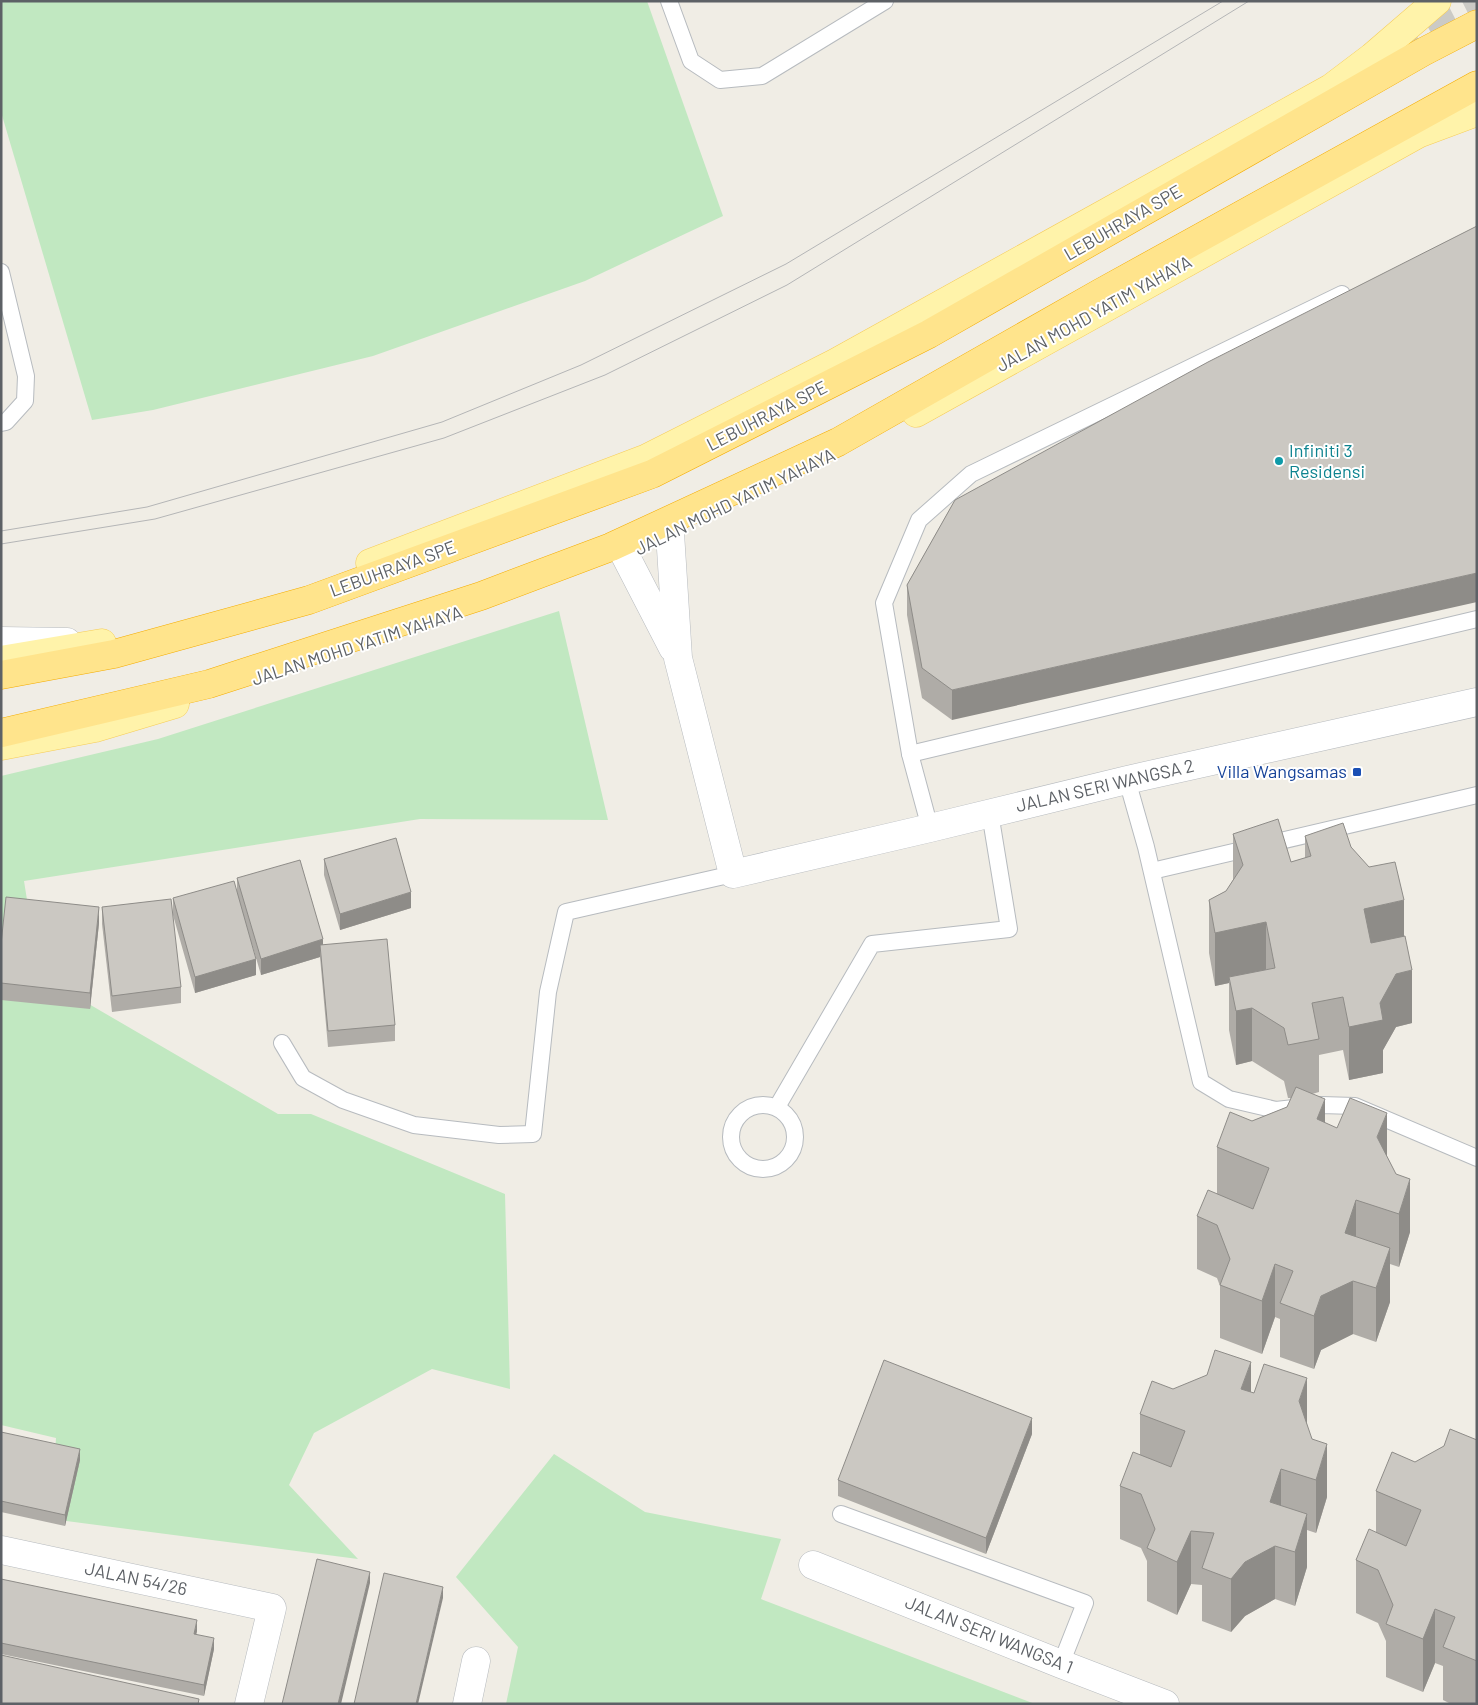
<svg xmlns="http://www.w3.org/2000/svg" width="1478" height="1705" viewBox="0 0 1478 1705" font-family="Barlow,sans-serif">
  <style>
    .green { fill: #c1e8c1 }
    .lines { fill: none; stroke-linecap: round; stroke-linejoin: round }
    .primary-tunnel { stroke: #cbcac5; stroke-width: 28; stroke-dasharray: 28 14; stroke-linecap: butt }
    .service-casing { stroke: #b7bbbf; stroke-width: 18 }
    .minor-casing { stroke: #b7bbbf; stroke-width: 29 }
    .tertiary-casing { stroke: #b7bbbf; stroke-width: 29 }
    .primary-casing { stroke: #f6cc58; stroke-width: 29 }
    .motorway-casing { stroke: #f4ac00; stroke-width: 29 }
    .service { stroke: #fff; stroke-width: 16 }
    .minor { stroke: #fff; stroke-width: 28 }
    .tertiary { stroke: #fff; stroke-width: 28 }
    .primary { stroke: #fff3aa; stroke-width: 28 }
    .motorway { stroke: #ffe48c; stroke-width: 28 }
    .tram { stroke: #b4b5b6; stroke-width: 1 }
    .wall { fill: #afaca7 }
    .shaded-wall { fill: #8e8c88 }
    .building { fill: #cbc8c2; stroke: #8e8c88 }
    .culture-dot { fill: #0f9aa8; stroke: #fff; stroke-width: 2 }
    .transit-dot { fill: #1a4fb4; stroke: #fff; stroke-width: 2 }
    .labels { text-anchor: middle; stroke-width: 4; stroke-linejoin: round; paint-order: stroke }
    .street-label { font-size: 18px; fill: #5d6166; stroke: #fff }
    .culture-label { font-size: 18px; fill: #0d838f; stroke: #fff; text-anchor: start }
    .transit-label { font-size: 18px; fill: #164399; stroke: #fff; text-anchor: end }
  </style>
  <rect width="100%" height="100%" fill="#f0ede5"/>
  <!-- green -->
  <g class="green">
    <polygon points="1,1 647,1 723,216 585,281 373,356 153,410 92,420 1,112"/>
    <polygon points="559,611 608,820 420,819 24,881 39,975 278,1114 311,1114 505,1194 510,1389 432,1369 314,1433 289,1485 358,1559 51,1519 56,1438 1,1425 1,776 158,739"/>
    <polygon points="554,1454 645,1512 781,1539 761,1599 1035,1704 506,1704 518,1647 456,1577"/>
  </g>
  <g class="lines">
    <!-- primary-tunnel -->
    <polyline class="primary-tunnel" points="1391,47 1477,3"/>
    <!-- service casing -->
    <g class="service-casing">
      <g id="service">
        <polyline points="669,1 691,61 720,80 762,76 885,1"/>
        <polyline points="1,272 26,376 25,401 6,422 1,423"/>
        <polyline points="910,754 1477,619"/>
        <polyline points="1127,780 1146,847 1201,1082 1229,1099 1276,1110 1321,1105 1355,1106 1477,1158"/>
        <polyline points="930,828 910,754 884,603 919,520 971,474 1342,294"/>
        <polyline points="1152,871 1477,795"/>
        <polyline points="282,1043 303,1078 343,1100 414,1125 499,1135 533,1134 548,992 566,912 733,874"/>
        <circle cx="763" cy="1137" r="32"/>
        <polyline points="777,1107 872,944 1009,929 990,813"/>
        <polyline points="841,1514 1085,1603 1061,1664"/>
      </g>
    </g>
    <!-- minor casing -->
    <g class="minor-casing">
      <g id="minor">
        <polyline points="670,533 678,658 733,874 930,828 1127,780 1477,702"/>
        <polyline points="625,555 673,648"/>
        <polyline points="1,1550 272,1608 249,1704"/>
        <polyline points="813,1565 1061,1664 1165,1704"/>
        <polyline points="467,1704 476,1661"/>
      </g>
    </g>
    <!-- tertiary casing -->
    <g class="tertiary-casing">
      <polyline id="tertiary" points="1,641 67,642"/>
    </g>
    <!-- primary casing -->
    <g class="primary-casing">
      <g id="primary">
        <polyline points="916,413 1418,134 1477,112"/>
        <polyline points="370,563 647,458 835,363 1331,88 1372,57 1437,1"/>
        <polyline points="1,660 102,643"/>
        <polyline points="1,746 95,728 175,704"/>
      </g>
    </g>
    <!-- motorway casing -->
    <g class="motorway-casing">
      <g id="motorway">
        <polyline points="1,675 114,654 309,600 652,474 929,334 1423,52 1477,24"/>
        <polyline points="1,733 209,684 481,596 611,547 838,442 1100,293 1477,85"/>
      </g>
    </g>
    <!-- service -->
    <use href="#service" class="service"/>
    <!-- minor -->
    <use href="#minor" class="minor"/>
    <!-- tertiary -->
    <use href="#tertiary" class="tertiary"/>
    <!-- primary -->
    <use href="#primary" class="primary"/>
    <!-- motorway -->
    <use href="#motorway" class="motorway"/>
    <!-- tram -->
    <g class="tram">
      <polyline points="1,531 147,507 442,422 581,365 786,264 1223,1"/>
      <polyline points="1,544 155,519 444,438 605,375 787,285 1249,1"/>
    </g>
  </g>
  <!-- wall -->
  <g class="wall">
    <polygon points="955,500 952,720 922,698 907,615 907,585"/>
    <polygon points="1233,834 1291,862 1305,858 1305,836 1351,847 1404,936 1412,1023 1396,1027 1383,1050 1383,1073 1349,1080 1343,1050 1319,1055 1319,1092 1312,1094 1325,1123 1387,1157 1410,1232 1399,1267 1390,1264 1390,1302 1376,1342 1353,1334 1321,1350 1314,1369 1280,1357 1280,1319 1275,1317 1262,1354 1220,1338 1220,1286 1217,1278 1197,1269 1197,1216 1217,1194 1217,1147 1252,1121 1287,1107 1292,1098 1288,1098 1284,1081 1252,1061 1236,1065 1229,1030 1229,983 1215,986 1209,953 1209,900 1226,891 1233,880"/>
    <polygon points="324,859 411,908 340,930 324,875"/>
    <polygon points="237,878 323,945 395,1025 395,1041 328,1047 320,957 261,975 252,944 256,975 195,993 173,915 173,898 237,891"/>
    <polygon points="102,907 181,987 181,1003 112,1012 102,924"/>
    <polygon points="99,923 90,1009 1,1000 1,944"/>
    <polygon points="1173,1389 1251,1393 1307,1425 1327,1497 1316,1533 1307,1530 1307,1567 1295,1606 1275,1599 1245,1616 1231,1632 1202,1621 1202,1585 1191,1584 1177,1615 1147,1601 1147,1561 1141,1548 1120,1539 1120,1486 1140,1455 1140,1414"/>
    <polygon points="1,1432 80,1460 65,1526 1,1512"/>
    <polygon points="1032,1434 986,1554 838,1496 838,1480"/>
    <polygon points="1477,1440 1477,1704 1451,1704 1443,1700 1443,1666 1435,1663 1423,1692 1386,1677 1386,1641 1378,1623 1356,1613 1356,1560 1376,1532 1376,1491 1415,1462"/>
    <polygon points="1,1579 197,1631 196,1634 214,1649 204,1696 1,1654"/>
  </g>
  <!-- shaded-wall -->
  <g class="shaded-wall">
    <polygon points="1477,573 1477,602 952,720 952,690"/>
    <polygon points="411,892 411,908 340,930 340,914"/>
    <polygon points="1404,900 1404,953 1364,962 1364,909"/>
    <polygon points="99,907 99,923 90,1009 90,993"/>
    <polygon points="1266,922 1266,975 1229,977 1229,983 1215,986 1215,933"/>
    <polygon points="323,939 323,956 320,945 320,957 261,975 261,959"/>
    <polygon points="256,959 256,975 195,993 195,977"/>
    <polygon points="1412,970 1412,1023 1396,1027 1383,1050 1383,1073 1349,1080 1349,1027 1380,1003 1396,974"/>
    <polygon points="1252,1008 1252,1061 1236,1065 1236,1011"/>
    <polygon points="1325,1099 1325,1152 1317,1119"/>
    <polygon points="1387,1113 1387,1166 1377,1137"/>
    <polygon points="1410,1179 1410,1232 1399,1267 1399,1214"/>
    <polygon points="1356,1200 1356,1253 1353,1281 1353,1334 1321,1350 1314,1369 1314,1316 1345,1233"/>
    <polygon points="1390,1248 1390,1302 1376,1342 1376,1288"/>
    <polygon points="1275,1264 1275,1317 1262,1354 1262,1301"/>
    <polygon points="1251,1362 1251,1415 1241,1389"/>
    <polygon points="1307,1378 1307,1432 1299,1401"/>
    <polygon points="1032,1418 1032,1434 986,1554 986,1538"/>
    <polygon points="1327,1444 1327,1497 1316,1533 1316,1480"/>
    <polygon points="80,1449 80,1460 65,1526 65,1515"/>
    <polygon points="1281,1469 1281,1522 1275,1546 1275,1599 1245,1616 1231,1632 1231,1579 1270,1502"/>
    <polygon points="1307,1514 1307,1567 1295,1606 1295,1552"/>
    <polygon points="1191,1531 1191,1584 1177,1615 1177,1562"/>
    <polygon points="370,1572 370,1583 341,1704 338,1704"/>
    <polygon points="443,1587 443,1598 418,1704 416,1704"/>
    <polygon points="1435,1609 1435,1663 1423,1692 1423,1639"/>
    <polygon points="197,1620 197,1631 194,1645 194,1634"/>
    <polygon points="214,1638 214,1649 204,1696 204,1685"/>
  </g>
  <!-- building -->
  <g class="building">
    <polygon points="1477,226 1477,573 952,690 922,668 907,585 955,500 1208,362"/>
    <polygon points="1278,819 1291,862 1311,856 1305,836 1343,823 1351,847 1369,867 1395,862 1404,900 1364,909 1371,943 1405,936 1412,970 1396,974 1380,1003 1383,1020 1349,1027 1343,997 1312,1003 1319,1039 1288,1045 1284,1028 1252,1008 1236,1011 1229,977 1275,968 1266,922 1215,933 1209,900 1226,891 1243,865 1233,834"/>
    <polygon points="396,838 411,892 340,914 324,859"/>
    <polygon points="300,860 323,939 261,959 237,878"/>
    <polygon points="234,881 256,959 195,977 173,898"/>
    <polygon points="6,897 99,907 90,993 1,983 1,944"/>
    <polygon points="171,899 181,987 112,996 102,907"/>
    <polygon points="387,939 395,1025 328,1031 320,945"/>
    <polygon points="1296,1087 1325,1099 1317,1119 1337,1128 1350,1098 1387,1113 1377,1137 1396,1174 1410,1179 1399,1214 1356,1200 1345,1233 1390,1248 1376,1288 1353,1281 1321,1296 1314,1316 1280,1303 1293,1271 1275,1264 1262,1301 1220,1285 1230,1259 1217,1225 1197,1216 1208,1190 1253,1209 1269,1168 1217,1147 1230,1112 1252,1121 1287,1107"/>
    <polygon points="1215,1350 1251,1362 1241,1389 1254,1393 1264,1364 1307,1378 1299,1401 1312,1439 1327,1444 1316,1480 1281,1469 1270,1502 1307,1514 1295,1552 1275,1546 1245,1562 1231,1579 1202,1568 1214,1533 1191,1531 1177,1562 1147,1548 1155,1529 1141,1494 1120,1486 1133,1452 1171,1467 1185,1431 1140,1414 1152,1381 1173,1389 1207,1375"/>
    <polygon points="884,1360 1032,1418 986,1538 838,1480"/>
    <polygon points="1450,1429 1477,1440 1477,1661 1443,1647 1455,1617 1435,1609 1423,1639 1386,1624 1393,1605 1378,1570 1356,1560 1369,1529 1406,1546 1421,1510 1376,1491 1392,1452 1415,1462 1444,1446"/>
    <polygon points="1,1432 80,1449 65,1515 1,1501"/>
    <polygon points="317,1559 370,1572 338,1704 282,1704"/>
    <polygon points="384,1573 443,1587 416,1704 354,1704"/>
    <polygon points="1,1579 197,1620 194,1634 214,1638 204,1685 1,1643"/>
    <polygon points="1,1655 199,1699 198,1704 1,1704"/>
  </g>
  <!-- markers -->
  <circle class="culture-dot" cx="1279" cy="461" r="5"/>
  <rect class="transit-dot" x="1352" y="767" width="10" height="10" rx="2.5"/>
  <g class="labels">
    <!-- street labels -->
    <g class="street-label">
      <text transform="translate(1123 223) rotate(-30)" y="6">LEBUHRAYA SPE</text>
      <text transform="translate(1094 314) rotate(-29)" y="6">JALAN MOHD YATIM YAHAYA</text>
      <text transform="translate(767 416) rotate(-27)" y="6">LEBUHRAYA SPE</text>
      <text transform="translate(735 502) rotate(-26)" y="6">JALAN MOHD YATIM YAHAYA</text>
      <text transform="translate(393 569) rotate(-20)" y="6">LEBUHRAYA SPE</text>
      <text transform="translate(357 646) rotate(-18)" y="6">JALAN MOHD YATIM YAHAYA</text>
      <text transform="translate(1105 786) rotate(-13)" y="6">JALAN SERI WANGSA 2</text>
      <text transform="translate(136 1579) rotate(12)" y="6">JALAN 54/26</text>
      <text transform="translate(989 1635) rotate(22)" y="6">JALAN SERI WANGSA 1</text>
    </g>
    <!-- culture labels -->
    <g class="culture-label">
      <text x="1289" y="457">Infiniti 3<tspan x="1289" dy="21">Residensi</tspan></text>
    </g>
    <!-- transit labels -->
    <g class="transit-label">
      <text x="1347" y="778">Villa Wangsamas</text>
    </g>
  </g>
  <!-- border -->
  <rect width="1478" height="1705" fill="none" stroke="#5d6166" stroke-width="5"/>
</svg>
